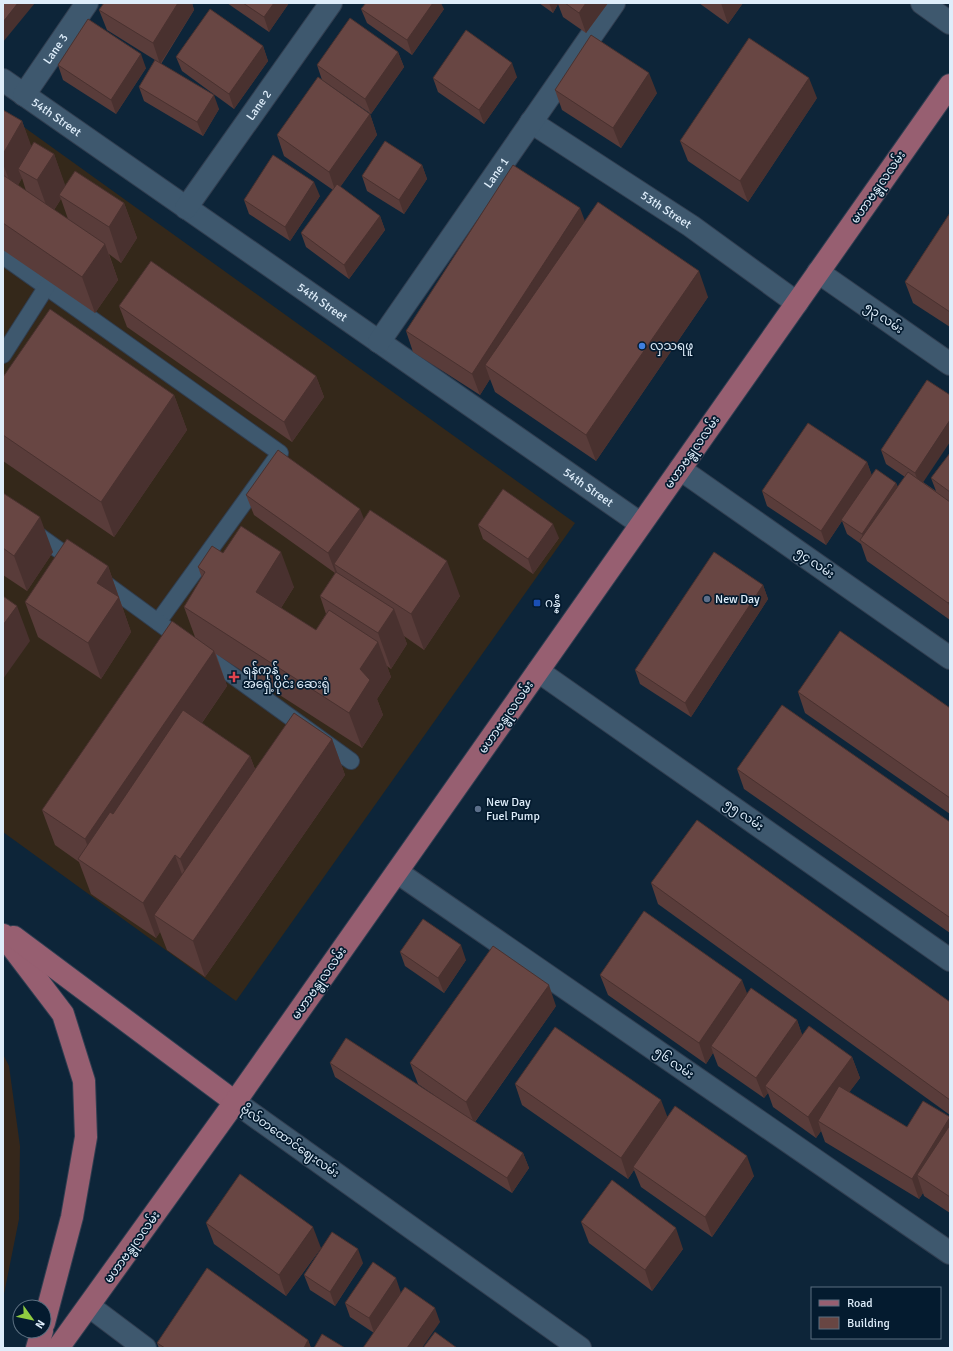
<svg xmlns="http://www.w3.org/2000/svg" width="953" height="1351" viewBox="0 0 953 1351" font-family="Signika,'Noto Sans Myanmar',sans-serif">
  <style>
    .industrial { fill: #35271b }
    .medical { fill: #34281a }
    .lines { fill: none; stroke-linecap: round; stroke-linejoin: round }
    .service-casing { stroke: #313e50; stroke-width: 18 }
    .minor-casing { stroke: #313e50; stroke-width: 24 }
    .secondary-casing { stroke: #313e50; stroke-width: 24 }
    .primary-casing { stroke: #313e50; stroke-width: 24 }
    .service { stroke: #3e586e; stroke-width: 16 }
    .minor { stroke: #3e586e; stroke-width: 22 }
    .secondary { stroke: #3e586e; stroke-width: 22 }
    .primary { stroke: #975f71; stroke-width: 22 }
    .wall { fill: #593c3a; fill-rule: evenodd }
    .shaded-wall { fill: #49312f }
    .building { fill: #684643; stroke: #49312f }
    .shop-dot { fill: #3f7fe0; stroke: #041b2f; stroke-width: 1.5 }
    .service-dot { fill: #5c6f8a; stroke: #041b2f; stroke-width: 1.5 }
    .transit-dot { fill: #1a4fb4; stroke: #041b2f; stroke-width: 1.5 }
    .health-dot { fill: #e0444e; stroke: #041b2f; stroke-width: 1.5 }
    .labels { text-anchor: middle; stroke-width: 3.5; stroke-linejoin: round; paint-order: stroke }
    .street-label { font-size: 12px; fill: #deedfa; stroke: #041b2f }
    .poi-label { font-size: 12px; fill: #deedfa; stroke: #041b2f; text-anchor: start }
  </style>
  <rect width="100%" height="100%" fill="#0d2539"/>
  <!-- industrial -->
  <polygon class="industrial" points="3,1054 9,1066 20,1146 19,1219 3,1299"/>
  <!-- medical -->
  <polygon class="medical" points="3,112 575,523 236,1001 3,832"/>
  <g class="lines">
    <!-- service casing -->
    <g class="service-casing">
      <g id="service">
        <polyline points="3,256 280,453 158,622"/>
        <polyline points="3,355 47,286"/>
        <polyline points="3,510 77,563"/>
        <polyline points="99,579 166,628"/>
        <polyline points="203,654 351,761"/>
      </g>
    </g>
    <!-- minor casing -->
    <g class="minor-casing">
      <g id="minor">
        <path id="s1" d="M3,80L641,524"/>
        <path id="s2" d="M24,95L87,3"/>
        <path id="s3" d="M531,122L691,226L797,303"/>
        <path id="s4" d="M186,208L331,3"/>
        <polyline points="818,272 950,364"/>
        <path id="s5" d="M379,342L614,3"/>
        <polyline points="680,469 950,658"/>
        <polyline points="538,671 950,960"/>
        <polyline points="397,872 950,1253"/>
        <polyline points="89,1306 145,1348"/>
      </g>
    </g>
    <!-- secondary casing -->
    <g class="secondary-casing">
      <g id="secondary">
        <polyline points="922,3 950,23"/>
        <polyline points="235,1102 580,1348"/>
      </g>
    </g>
    <!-- primary casing -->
    <g class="primary-casing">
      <g id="primary">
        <polyline points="3,935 63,1014 84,1081 86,1137 72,1217 44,1323"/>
        <polyline points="14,937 235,1102"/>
        <polyline points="37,1348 42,1331"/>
        <polyline points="58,1348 235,1102 950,85"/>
      </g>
    </g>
    <!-- service -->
    <use href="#service" class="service"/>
    <!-- minor -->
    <use href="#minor" class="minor"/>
    <!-- secondary -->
    <use href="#secondary" class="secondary"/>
    <!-- primary -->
    <use href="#primary" class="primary"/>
  </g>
  <!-- wall -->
  <g class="wall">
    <polygon points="104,3 192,3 194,10 161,64 219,109 203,136 144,101 139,87 155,60 107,30 99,10"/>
    <polygon points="227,3 289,3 269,32"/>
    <polygon points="539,3 608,3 586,33 563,17 558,4 553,13"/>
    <polygon points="699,3 743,3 728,24"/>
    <polygon points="361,9 444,9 412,55 367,23"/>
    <polygon points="263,46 268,61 234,109 182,71 176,57"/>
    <polygon points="398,52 404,67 371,114 322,80 317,65"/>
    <polygon points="58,65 146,68 116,114 63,80"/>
    <polygon points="517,77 484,124 438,92 433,78"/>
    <polygon points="555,90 657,93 621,148 562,110"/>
    <polygon points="817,98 748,202 688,161 680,141"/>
    <path d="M3,110L22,121L31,147L54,154L65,186L124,203L137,238L121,263L109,254L118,280L95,313L3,250ZM22,178L26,191L18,185ZM61,199L68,219L54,210Z"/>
    <polygon points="370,114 377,135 340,187 380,216 385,230 349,279 306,247 301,233 333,190 284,156 277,135"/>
    <polygon points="422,165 427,179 404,214 367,191 362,176"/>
    <polygon points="320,196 290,241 249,214 244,200"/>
    <polygon points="950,213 950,327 913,303 905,282"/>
    <polygon points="585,221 708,297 596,461 495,392 490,379 480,395 413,352 406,331"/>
    <polygon points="119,306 316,376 324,397 292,442 127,327"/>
    <polygon points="3,377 174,395 187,430 114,537 3,461"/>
    <polygon points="927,380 923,482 936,491 931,478 950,453 950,620 867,561 861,544 847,534 842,521 826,545 767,506 762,491 867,462 872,476 896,483 898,487 905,477 886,464 881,450"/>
    <polygon points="3,493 53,552 27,591 3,575"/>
    <polygon points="246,495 364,519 460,596 424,650 404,636 407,644 391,669 387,666 391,677 377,699 383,715 362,748 216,654 227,686 202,723 250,756 255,769 332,739 345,775 205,977 167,950 160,932 156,938 91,894 79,862 55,845 42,810 195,637 184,607 202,578 198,567 223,553 294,587 281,608 316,630 326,614 320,596 335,573 254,515"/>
    <polygon points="478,525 559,538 533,574 483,539"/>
    <polygon points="108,566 131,632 101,679 38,637 25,602"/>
    <polygon points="763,585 768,599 691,717 640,684 635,670"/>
    <polygon points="798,692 950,708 950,814 805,713"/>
    <polygon points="737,769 950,822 950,933 744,789"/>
    <polygon points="651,883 950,1002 950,1115 658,904"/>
    <polygon points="400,952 466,960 444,993 405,966"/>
    <polygon points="600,975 747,993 797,1020 802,1035 852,1057 860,1078 849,1092 907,1127 950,1117 950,1213 924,1196 923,1193 919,1199 825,1142 821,1131 816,1138 773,1107 768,1093 764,1098 718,1066 713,1053 706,1064 608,995"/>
    <polygon points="556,1006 475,1122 523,1153 529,1168 512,1193 335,1077 330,1063 434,1095 418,1084 410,1063"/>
    <polygon points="515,1084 667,1118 754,1176 712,1237 641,1187 634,1170 628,1179 522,1105"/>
    <polygon points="581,1222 683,1249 652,1291 589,1243"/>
    <polygon points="206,1223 321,1248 286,1296 214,1244"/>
    <polygon points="363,1263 335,1306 310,1290 304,1275"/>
    <polygon points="401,1293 440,1322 374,1333 350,1317 345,1303"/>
    <polygon points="308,1340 311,1348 159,1348 157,1343"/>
  </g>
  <!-- shaded-wall -->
  <g class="shaded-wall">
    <polygon points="18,3 35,3 3,42 3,22"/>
    <polygon points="178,3 192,3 194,10 160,64 153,43"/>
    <polygon points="274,3 289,3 269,32 264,17"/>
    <polygon points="433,3 441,3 444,9 412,55 407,40"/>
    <polygon points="549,3 558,3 558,4 553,13"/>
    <polygon points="586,3 608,3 586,33 579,13"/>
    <polygon points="721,3 743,3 728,24"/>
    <polygon points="263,46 268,61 234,109 229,94"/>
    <polygon points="398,52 404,67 371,114 365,99"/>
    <polygon points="141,54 146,68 116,114 111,100"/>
    <polygon points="512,63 517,77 484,124 479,110"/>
    <polygon points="649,73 657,93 621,148 613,128"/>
    <polygon points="809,78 817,98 748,202 740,181"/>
    <polygon points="214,95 219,109 203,136 197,122"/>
    <polygon points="370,114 377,135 336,193 329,172"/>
    <polygon points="22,121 35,156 18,169 22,178 14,193 3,164 3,154"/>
    <polygon points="54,154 67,190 59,195 61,199 50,216 37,180"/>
    <polygon points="422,165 427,179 404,214 399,200"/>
    <polygon points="314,182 320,196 290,241 285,227"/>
    <polygon points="124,203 137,238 121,263 109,227"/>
    <polygon points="580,208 588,229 485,365 490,379 480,395 472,374"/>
    <polygon points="380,216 385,230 349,279 344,265"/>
    <polygon points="105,244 118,280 95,313 82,277"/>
    <polygon points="699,271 708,297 596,461 586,435"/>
    <polygon points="316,376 324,397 292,442 284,422"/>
    <polygon points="174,395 187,430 114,537 101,502"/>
    <polygon points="950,420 950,442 920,487 915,473"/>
    <polygon points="867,462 872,476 841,520 842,521 826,545 821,531"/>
    <polygon points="896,483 902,497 866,545 862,534"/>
    <polygon points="360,509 368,529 334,564 337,572 336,574 328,553"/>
    <polygon points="40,517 53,552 27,591 14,556"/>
    <polygon points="553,524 559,538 533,574 528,559"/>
    <polygon points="281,552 294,587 269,627 256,592"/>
    <polygon points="447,561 460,596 424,650 411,614"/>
    <polygon points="108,566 131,632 101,679 88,643 97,583"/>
    <polygon points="763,585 768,599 691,717 685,703"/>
    <polygon points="950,601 950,608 948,603"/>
    <polygon points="17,606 30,641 3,679 3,625"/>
    <polygon points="394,609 407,644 391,669 378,633"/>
    <polygon points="378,642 391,677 377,699 383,715 362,748 349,713 360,669"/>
    <polygon points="214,651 227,686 99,873 97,871 85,839"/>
    <polygon points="332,739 345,775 205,977 193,941"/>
    <polygon points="250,756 263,791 193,894 180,859"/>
    <polygon points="175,855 188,891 154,915 160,932 156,938 143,903"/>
    <polygon points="461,945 466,960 444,993 438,978"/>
    <polygon points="742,980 750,1001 711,1046 713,1053 706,1064 699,1043"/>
    <polygon points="549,985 556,1006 474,1123 466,1102"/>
    <polygon points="797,1020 804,1040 765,1086 768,1093 764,1098 756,1078"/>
    <polygon points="852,1057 860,1078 825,1125 818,1121 821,1131 816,1138 808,1117"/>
    <polygon points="661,1100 669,1121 633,1167 634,1170 628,1179 621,1158"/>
    <polygon points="950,1117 950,1150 917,1175 923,1193 919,1199 912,1179"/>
    <polygon points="523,1153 529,1168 512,1193 507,1178"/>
    <polygon points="747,1156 754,1176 712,1237 705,1217"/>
    <polygon points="313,1227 321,1248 286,1296 279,1275"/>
    <polygon points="676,1228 683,1249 652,1291 645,1270"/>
    <polygon points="358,1249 363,1263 335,1306 330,1292"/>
    <polygon points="396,1278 401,1293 374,1333 369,1318"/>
    <polygon points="435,1308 440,1322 422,1348 407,1348"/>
    <polygon points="308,1340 311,1348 304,1348"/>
  </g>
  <!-- building -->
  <g class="building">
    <polygon points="3,3 18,3 3,22"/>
    <polygon points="104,3 178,3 153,43 99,10"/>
    <polygon points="243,3 274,3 264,17"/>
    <polygon points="366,3 433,3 407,40 361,9"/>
    <polygon points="565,3 586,3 579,13"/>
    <polygon points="210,9 263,46 229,94 176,57"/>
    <polygon points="350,18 398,52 365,99 317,65"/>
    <polygon points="88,19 141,54 111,100 58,65"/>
    <polygon points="466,30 512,63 479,110 433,78"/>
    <polygon points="591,35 649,73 613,128 555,90"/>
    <polygon points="749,38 809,78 740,181 680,141"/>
    <polygon points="155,60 214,95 197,122 139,87"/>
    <polygon points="318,77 370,114 329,172 277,135"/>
    <polygon points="3,110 22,121 3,154"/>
    <polygon points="385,141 422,165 399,200 362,176"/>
    <polygon points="34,142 54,154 37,180 18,169"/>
    <polygon points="273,155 314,182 285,227 244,200"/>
    <polygon points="513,165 580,208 472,374 406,331"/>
    <polygon points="75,171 124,203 109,227 59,195"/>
    <polygon points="3,175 105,244 82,277 3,223"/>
    <polygon points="337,184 380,216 344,265 301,233"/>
    <polygon points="598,202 699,271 586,435 485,365"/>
    <polygon points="950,213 950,312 905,282"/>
    <polygon points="151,261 316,376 284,422 119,306"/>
    <polygon points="50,309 174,395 101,502 3,435 3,377"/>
    <polygon points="927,380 950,395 950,420 915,473 881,450"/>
    <polygon points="808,423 867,462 821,531 762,491"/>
    <polygon points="278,450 360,509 328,553 246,495"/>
    <polygon points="950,453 950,492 931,478"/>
    <polygon points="876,469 896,483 862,534 841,520"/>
    <polygon points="908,472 950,502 950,601 948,603 860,540"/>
    <polygon points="503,489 553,524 528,559 478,525"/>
    <polygon points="3,493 40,517 14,556 3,548"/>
    <polygon points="370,510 447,561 411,614 334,564"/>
    <polygon points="241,526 281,552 256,592 316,630 329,610 378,642 360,669 370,680 349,713 184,607 205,572 198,567 212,546 223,553"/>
    <polygon points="67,539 108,566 97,583 119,597 88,643 25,602"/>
    <polygon points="714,552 763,585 685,703 635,670"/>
    <polygon points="336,572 394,609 378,633 320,596"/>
    <polygon points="3,596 17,606 3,625"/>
    <polygon points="172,621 214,651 85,839 42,810"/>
    <polygon points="840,631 950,708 950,798 798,692"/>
    <polygon points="782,705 950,822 950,916 949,917 737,769"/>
    <polygon points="183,710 250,756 180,859 175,855 143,903 78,859 110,812 113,814"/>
    <polygon points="294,713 332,739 193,941 154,915"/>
    <polygon points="697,820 950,1002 950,1100 651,883"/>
    <polygon points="644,911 742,980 699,1043 600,975"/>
    <polygon points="423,919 461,945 438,978 400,952"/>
    <polygon points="493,946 549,985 466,1102 410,1063"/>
    <polygon points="751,988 797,1020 756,1078 711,1046"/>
    <polygon points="809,1026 852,1057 808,1117 765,1086"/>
    <polygon points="555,1027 661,1100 621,1158 515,1084"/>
    <polygon points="346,1038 523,1153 507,1178 330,1063"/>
    <polygon points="839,1086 907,1127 923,1101 950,1117 912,1179 818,1121"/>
    <polygon points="675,1106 747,1156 705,1217 633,1167"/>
    <polygon points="950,1125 950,1197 917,1175"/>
    <polygon points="240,1174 313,1227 279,1275 206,1223"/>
    <polygon points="612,1180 676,1228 645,1270 581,1222"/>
    <polygon points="332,1232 358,1249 330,1292 304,1275"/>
    <polygon points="373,1262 396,1278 369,1318 345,1303"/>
    <polygon points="207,1268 308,1340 304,1348 165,1348 157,1343"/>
    <polygon points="405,1287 435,1308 407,1348 363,1348"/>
    <polygon points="435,1332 457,1348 423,1348"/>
    <polygon points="322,1334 345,1348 314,1348"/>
  </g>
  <!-- markers -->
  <circle class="shop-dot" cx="642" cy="346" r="4"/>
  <g class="service-dot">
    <circle cx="707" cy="599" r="4"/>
    <circle cx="478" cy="809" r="4"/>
  </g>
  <rect class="transit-dot" x="533" y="599" width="8" height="8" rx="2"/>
  <path class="health-dot" d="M232 671h4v4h4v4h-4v4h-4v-4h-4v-4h4z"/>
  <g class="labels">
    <!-- street labels -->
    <g class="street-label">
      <text dy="4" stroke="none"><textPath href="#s2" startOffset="56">Lane 3</textPath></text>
      <text dy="4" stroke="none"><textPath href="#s4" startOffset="126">Lane 2</textPath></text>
      <text dy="4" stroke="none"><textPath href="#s1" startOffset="65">54th Street</textPath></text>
      <text dy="4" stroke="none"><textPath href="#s5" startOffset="206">Lane 1</textPath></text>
      <text transform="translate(878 187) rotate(-55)" y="4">မဟာဗန္ဓုလလမ်း</text>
      <text dy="4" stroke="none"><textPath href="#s3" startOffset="161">53th Street</textPath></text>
      <text dy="4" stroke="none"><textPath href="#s1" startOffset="389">54th Street</textPath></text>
      <text transform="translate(884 318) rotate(35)" y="4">၅၃ လမ်း</text>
      <text transform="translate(692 452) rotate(-55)" y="4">မဟာဗန္ဓုလလမ်း</text>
      <text dy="4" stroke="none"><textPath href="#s1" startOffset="713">54th Street</textPath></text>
      <text transform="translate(815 563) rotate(35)" y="4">၅၄ လမ်း</text>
      <text transform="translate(506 717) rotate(-55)" y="4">မဟာဗန္ဓုလလမ်း</text>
      <text transform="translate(744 815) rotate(35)" y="4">၅၅ လမ်း</text>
      <text transform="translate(319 983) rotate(-55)" y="4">မဟာဗန္ဓုလလမ်း</text>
      <text transform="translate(674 1063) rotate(35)" y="4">၅၆ လမ်း</text>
      <text transform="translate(290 1141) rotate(35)" y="4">ဗိုလ်တထောင်ဈေးလမ်း</text>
      <text transform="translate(132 1247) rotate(-54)" y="4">မဟာဗန္ဓုလလမ်း</text>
    </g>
    <!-- poi labels -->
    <g class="poi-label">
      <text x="650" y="350">လှသရဖူ</text>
      <text x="715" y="603">New Day</text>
      <text x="545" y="607">ဂန္နီ</text>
      <text x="243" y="674">ရန်ကုန်<tspan x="243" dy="14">အရှေ့ပိုင်း ဆေးရုံ</tspan></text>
      <text x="486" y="806">New Day<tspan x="486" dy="14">Fuel Pump</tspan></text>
    </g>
  </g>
  <!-- border -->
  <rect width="953" height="1351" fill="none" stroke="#deedfa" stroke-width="8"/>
  <!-- legend -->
  <rect x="811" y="1287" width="130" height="52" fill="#041b2f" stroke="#5b6f80"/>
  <rect x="819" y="1300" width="20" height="6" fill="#975f71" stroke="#5b6f80"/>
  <text x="847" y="1307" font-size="12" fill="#deedfa">Road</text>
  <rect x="819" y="1317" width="20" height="12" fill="#684643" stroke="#5b6f80"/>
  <text x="847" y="1327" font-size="12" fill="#deedfa">Building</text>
  <!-- north arrow -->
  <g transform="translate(32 1319) rotate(123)"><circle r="19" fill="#041b2f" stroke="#5b6f80"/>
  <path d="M0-3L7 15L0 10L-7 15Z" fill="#90cd41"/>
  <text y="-6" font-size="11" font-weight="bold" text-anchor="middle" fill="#deedfa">N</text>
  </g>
</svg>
